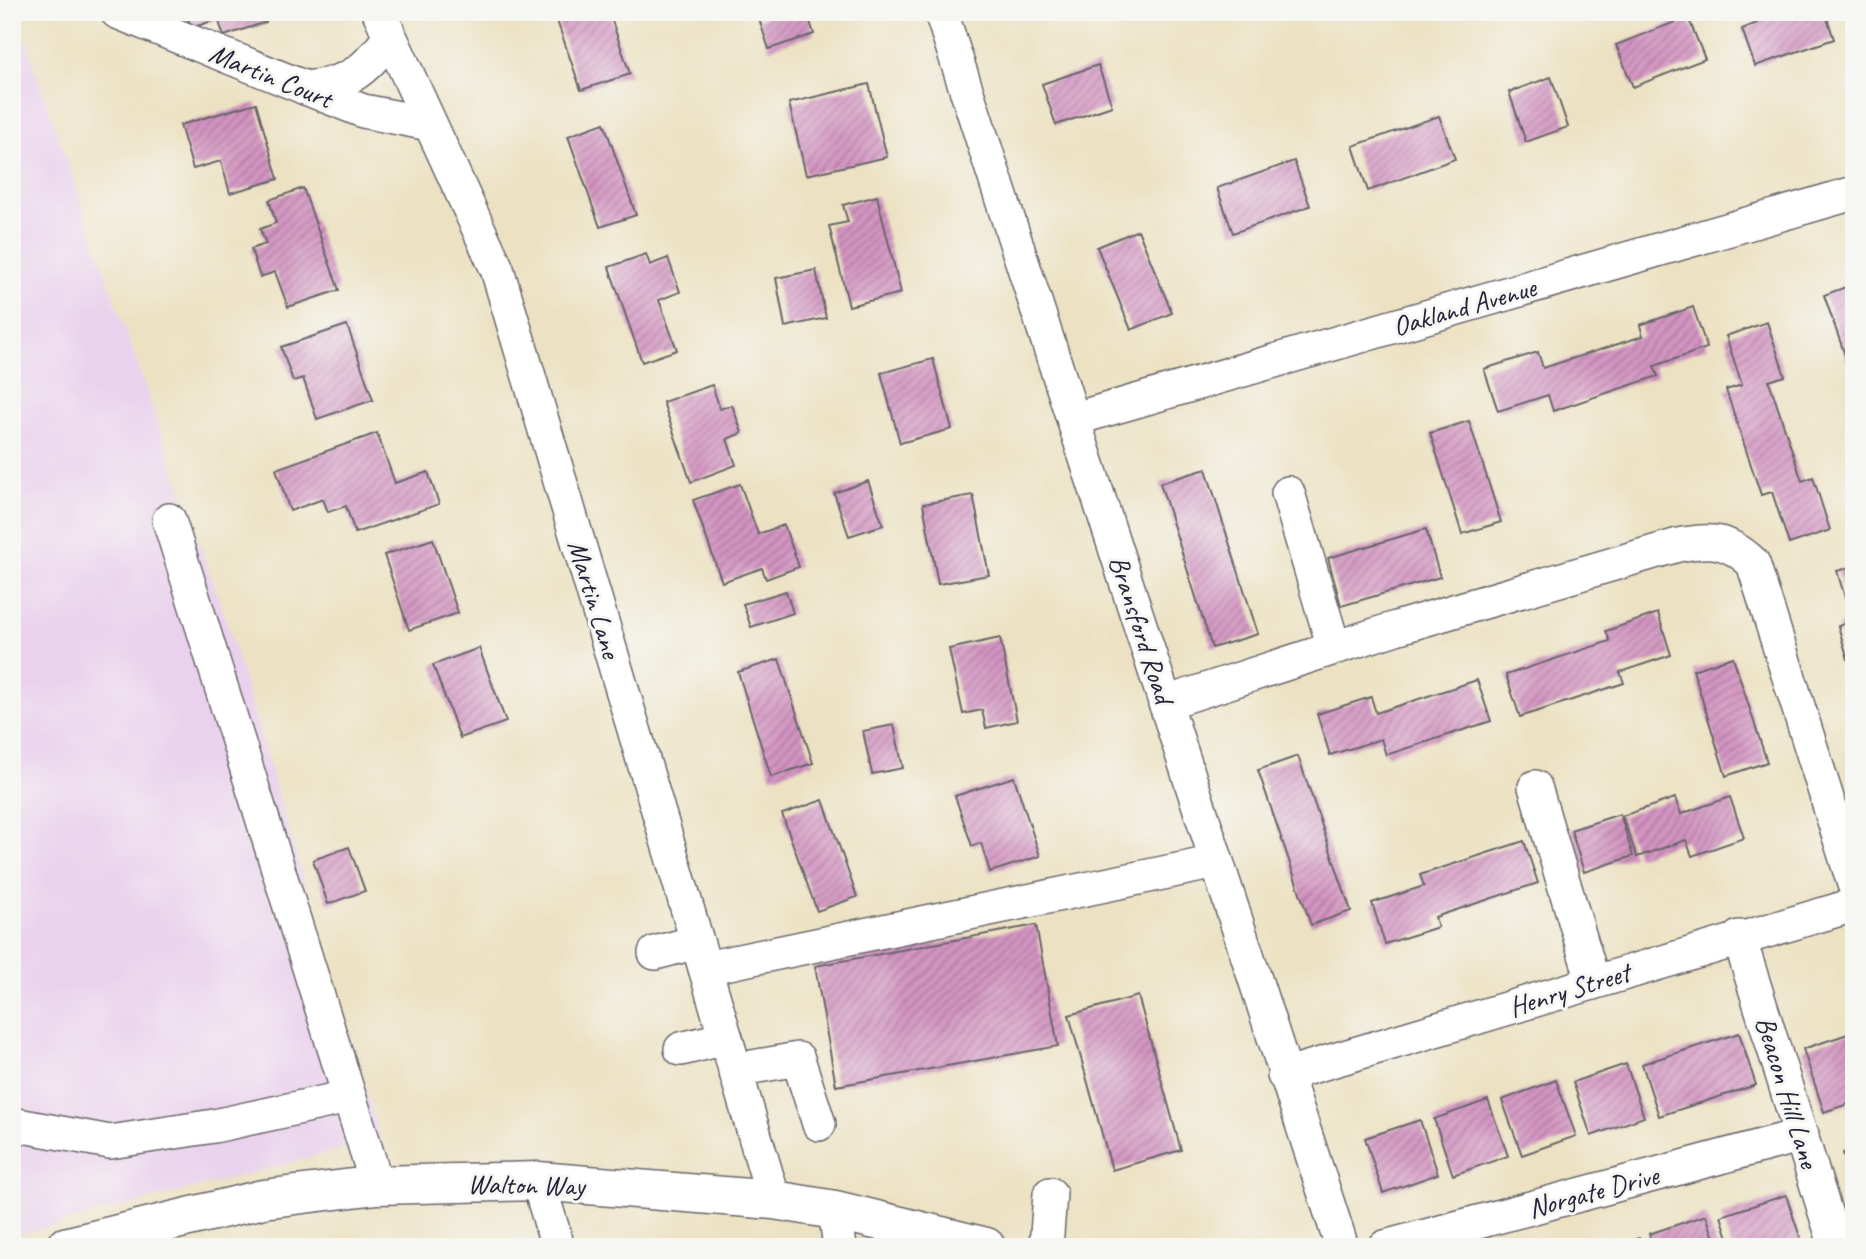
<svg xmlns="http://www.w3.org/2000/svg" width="1866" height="1259" viewBox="0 0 1866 1259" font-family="Caveat,sans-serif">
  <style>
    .built { fill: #ead1ed }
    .building { fill: url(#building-hatch) }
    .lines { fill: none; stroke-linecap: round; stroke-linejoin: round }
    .minor-casing { stroke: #69656b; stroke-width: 36 }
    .major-casing { stroke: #69656b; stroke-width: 41 }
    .minor { stroke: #fff; stroke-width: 33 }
    .major { stroke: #fff; stroke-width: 38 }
    .labels { text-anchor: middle; stroke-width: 6; stroke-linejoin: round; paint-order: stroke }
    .street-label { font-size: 28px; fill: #22223b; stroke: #f6f6f2 }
  </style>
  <defs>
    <pattern id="building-hatch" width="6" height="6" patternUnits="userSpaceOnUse" patternTransform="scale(1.75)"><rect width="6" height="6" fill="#d394c1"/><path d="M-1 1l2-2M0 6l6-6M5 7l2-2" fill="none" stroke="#ab789e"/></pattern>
  </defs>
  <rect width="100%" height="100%" fill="#f6f6f2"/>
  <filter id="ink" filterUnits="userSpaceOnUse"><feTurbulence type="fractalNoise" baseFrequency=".0143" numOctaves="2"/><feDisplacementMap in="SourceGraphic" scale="14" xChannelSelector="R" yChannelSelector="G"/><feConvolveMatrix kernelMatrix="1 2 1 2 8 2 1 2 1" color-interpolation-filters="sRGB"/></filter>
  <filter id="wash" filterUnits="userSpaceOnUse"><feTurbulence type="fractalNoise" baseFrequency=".00686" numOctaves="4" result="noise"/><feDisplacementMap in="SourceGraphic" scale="28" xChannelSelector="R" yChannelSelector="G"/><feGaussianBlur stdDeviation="1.57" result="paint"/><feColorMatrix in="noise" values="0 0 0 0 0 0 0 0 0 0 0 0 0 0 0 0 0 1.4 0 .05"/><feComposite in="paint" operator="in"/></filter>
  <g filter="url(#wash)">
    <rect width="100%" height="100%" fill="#ece2c3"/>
    <!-- built -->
    <polygon class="built" points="12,38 26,43 228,626 380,1139 12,1236"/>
    <g id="blocks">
      <!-- building -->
      <g class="building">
        <polygon points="186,12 263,12 266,22 224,36 218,19 191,28"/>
        <polygon points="554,12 609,12 630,74 581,90"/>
        <polygon points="807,12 814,34 769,49 759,19 775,12"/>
        <polygon points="1784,12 1825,12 1834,39 1755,66 1742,29"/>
        <polygon points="1688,17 1705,59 1633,87 1616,45"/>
        <polygon points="1098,65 1112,106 1056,125 1042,84"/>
        <polygon points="1551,77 1568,127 1526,142 1509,92"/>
        <polygon points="869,84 887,157 806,175 789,103"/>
        <polygon points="256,103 278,179 230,193 221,161 193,169 180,125"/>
        <polygon points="1439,116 1455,159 1368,191 1353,146"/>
        <polygon points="604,123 636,215 600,227 568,136"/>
        <polygon points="1294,161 1310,206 1233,233 1217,188"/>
        <polygon points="303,188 339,290 288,307 275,272 260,277 251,249 266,244 260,229 276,223 269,200"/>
        <polygon points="877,196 901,293 849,306 829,226 848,222 843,205"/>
        <polygon points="1138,230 1172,313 1131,330 1097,247"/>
        <polygon points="646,254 650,265 668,258 680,292 659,300 677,350 642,362 609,267"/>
        <polygon points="816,270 826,318 785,327 776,278"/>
        <polygon points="1854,284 1854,378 1853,378 1824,295"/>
        <polygon points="1693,307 1707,348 1654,366 1658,376 1553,411 1548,395 1498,411 1484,369 1538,352 1543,368 1643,336 1640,325"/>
        <polygon points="1767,322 1785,376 1769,381 1802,481 1813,477 1830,530 1789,544 1772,492 1761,495 1726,390 1742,385 1726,336"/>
        <polygon points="347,325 373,400 317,419 303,378 293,381 281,347"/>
        <polygon points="933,359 952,429 900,443 881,373"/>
        <polygon points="712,385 720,409 732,405 742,433 727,439 736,465 691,482 663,402"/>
        <polygon points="1469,421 1501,522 1462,534 1430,433"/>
        <polygon points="377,433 395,483 428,472 439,504 355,533 346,506 328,512 323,499 290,511 276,469"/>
        <polygon points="1206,469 1258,634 1212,648 1160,483"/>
        <polygon points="868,481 883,525 849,536 834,493"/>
        <polygon points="740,484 758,534 784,525 799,567 766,579 762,568 722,582 693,500"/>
        <polygon points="973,495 989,575 938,584 923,504"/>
        <polygon points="1426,529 1440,577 1341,606 1328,558"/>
        <polygon points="433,539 458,613 409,630 384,555"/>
        <polygon points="1854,566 1854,676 1853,676 1838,626 1852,621 1837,571"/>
        <polygon points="786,591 793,613 751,627 743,604"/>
        <polygon points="1658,613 1671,655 1620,672 1624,683 1520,717 1506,675 1610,641 1606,631"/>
        <polygon points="1000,638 1017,721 986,728 982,710 963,714 949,649"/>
        <polygon points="479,648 506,722 460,738 433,665"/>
        <polygon points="1733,657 1767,762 1726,776 1693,670"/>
        <polygon points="779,659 813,763 771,777 738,672"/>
        <polygon points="1477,680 1491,721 1386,755 1381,739 1330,755 1317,714 1371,697 1376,713"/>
        <polygon points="894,725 903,768 872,774 863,731"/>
        <polygon points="1298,756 1351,911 1311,925 1258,770"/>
        <polygon points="1014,777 1040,856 990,872 981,843 972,846 955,796"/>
        <polygon points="1730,797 1744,838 1692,856 1686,840 1637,857 1622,816 1675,798 1681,814"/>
        <polygon points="823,800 857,897 817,911 782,814"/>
        <polygon points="1620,814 1633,856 1584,872 1571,830"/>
        <polygon points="1524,841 1538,883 1435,917 1438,927 1385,944 1372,903 1424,886 1420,875"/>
        <polygon points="349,847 365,891 328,904 313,860"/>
        <polygon points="1036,925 1058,1046 836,1086 815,966"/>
        <polygon points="1138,996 1181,1150 1112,1170 1069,1015"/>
        <polygon points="1854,1032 1854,1102 1824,1112 1803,1049"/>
        <polygon points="1739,1033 1756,1085 1659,1116 1642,1064"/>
        <polygon points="1626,1064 1644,1117 1591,1136 1573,1082"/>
        <polygon points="1556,1080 1576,1136 1522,1155 1502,1100"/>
        <polygon points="1488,1100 1508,1156 1453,1175 1434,1119"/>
        <polygon points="1420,1120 1438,1174 1383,1193 1365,1138"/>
        <polygon points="1854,1149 1854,1181 1853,1181 1843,1153"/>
        <polygon points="1786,1195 1803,1246 1731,1247 1721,1216"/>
        <polygon points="1706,1215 1717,1247 1653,1247 1649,1234"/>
        <polygon points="1639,1238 1642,1247 1614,1247 1614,1246"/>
      </g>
    </g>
  </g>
  <g filter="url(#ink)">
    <use href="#blocks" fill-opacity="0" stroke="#69656b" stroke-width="2"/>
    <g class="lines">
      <!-- minor casing -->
      <g class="minor-casing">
        <g id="minor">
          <polyline points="117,12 363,111 430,124"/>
          <polyline points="379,12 497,269 774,1200"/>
          <polyline points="941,12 1342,1247"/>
          <path d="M305,88C349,84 365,71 390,37"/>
          <polyline points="1074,419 1854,193"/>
          <polyline points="1288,493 1334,648"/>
          <polyline points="169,520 377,1185"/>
          <path d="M1165,703L1396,628L1678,545C1712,539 1727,539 1753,563L1854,884"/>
          <polyline points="1535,787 1593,981"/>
          <polyline points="1739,937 1836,1247"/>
          <polyline points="655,953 697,942"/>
          <polyline points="705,968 1216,862"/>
          <polyline points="681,1049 726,1038"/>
          <polyline points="735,1070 798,1059 819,1124"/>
          <polyline points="1284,1075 1854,905"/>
          <polyline points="12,1124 110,1142 214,1126 348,1097"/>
          <polyline points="538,1181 558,1247"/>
          <polyline points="835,1210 840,1247"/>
          <polyline points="1046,1247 1050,1194"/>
          <polyline points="1385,1247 1802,1135"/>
        </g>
      </g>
      <!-- major casing -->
      <g class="major-casing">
        <polyline id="major" points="65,1247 263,1199 377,1185 538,1181 774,1200 835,1210 986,1247"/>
      </g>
      <!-- minor -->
      <use href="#minor" class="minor"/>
      <!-- major -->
      <use href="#major" class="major"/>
    </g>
  </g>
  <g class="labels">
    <!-- street labels -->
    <g class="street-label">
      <text transform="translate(271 75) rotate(22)" y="10">Martin Court</text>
      <text transform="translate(1464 306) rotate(-16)" y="10">Oakland Avenue</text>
      <text transform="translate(595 599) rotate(73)" y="10">Martin Lane</text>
      <text transform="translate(1142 629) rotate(72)" y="10">Bransford Road</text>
      <text transform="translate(1569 989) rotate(-17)" y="10">Henry Street</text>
      <text transform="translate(1788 1092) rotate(73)" y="10">Beacon Hill Lane</text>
      <text transform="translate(526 1184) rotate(1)" y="10">Walton Way</text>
      <text transform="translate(1593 1191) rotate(-15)" y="10">Norgate Drive</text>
    </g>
  </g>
  <!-- margin -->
  <rect width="1866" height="1259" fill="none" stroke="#f6f6f2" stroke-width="42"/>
</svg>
